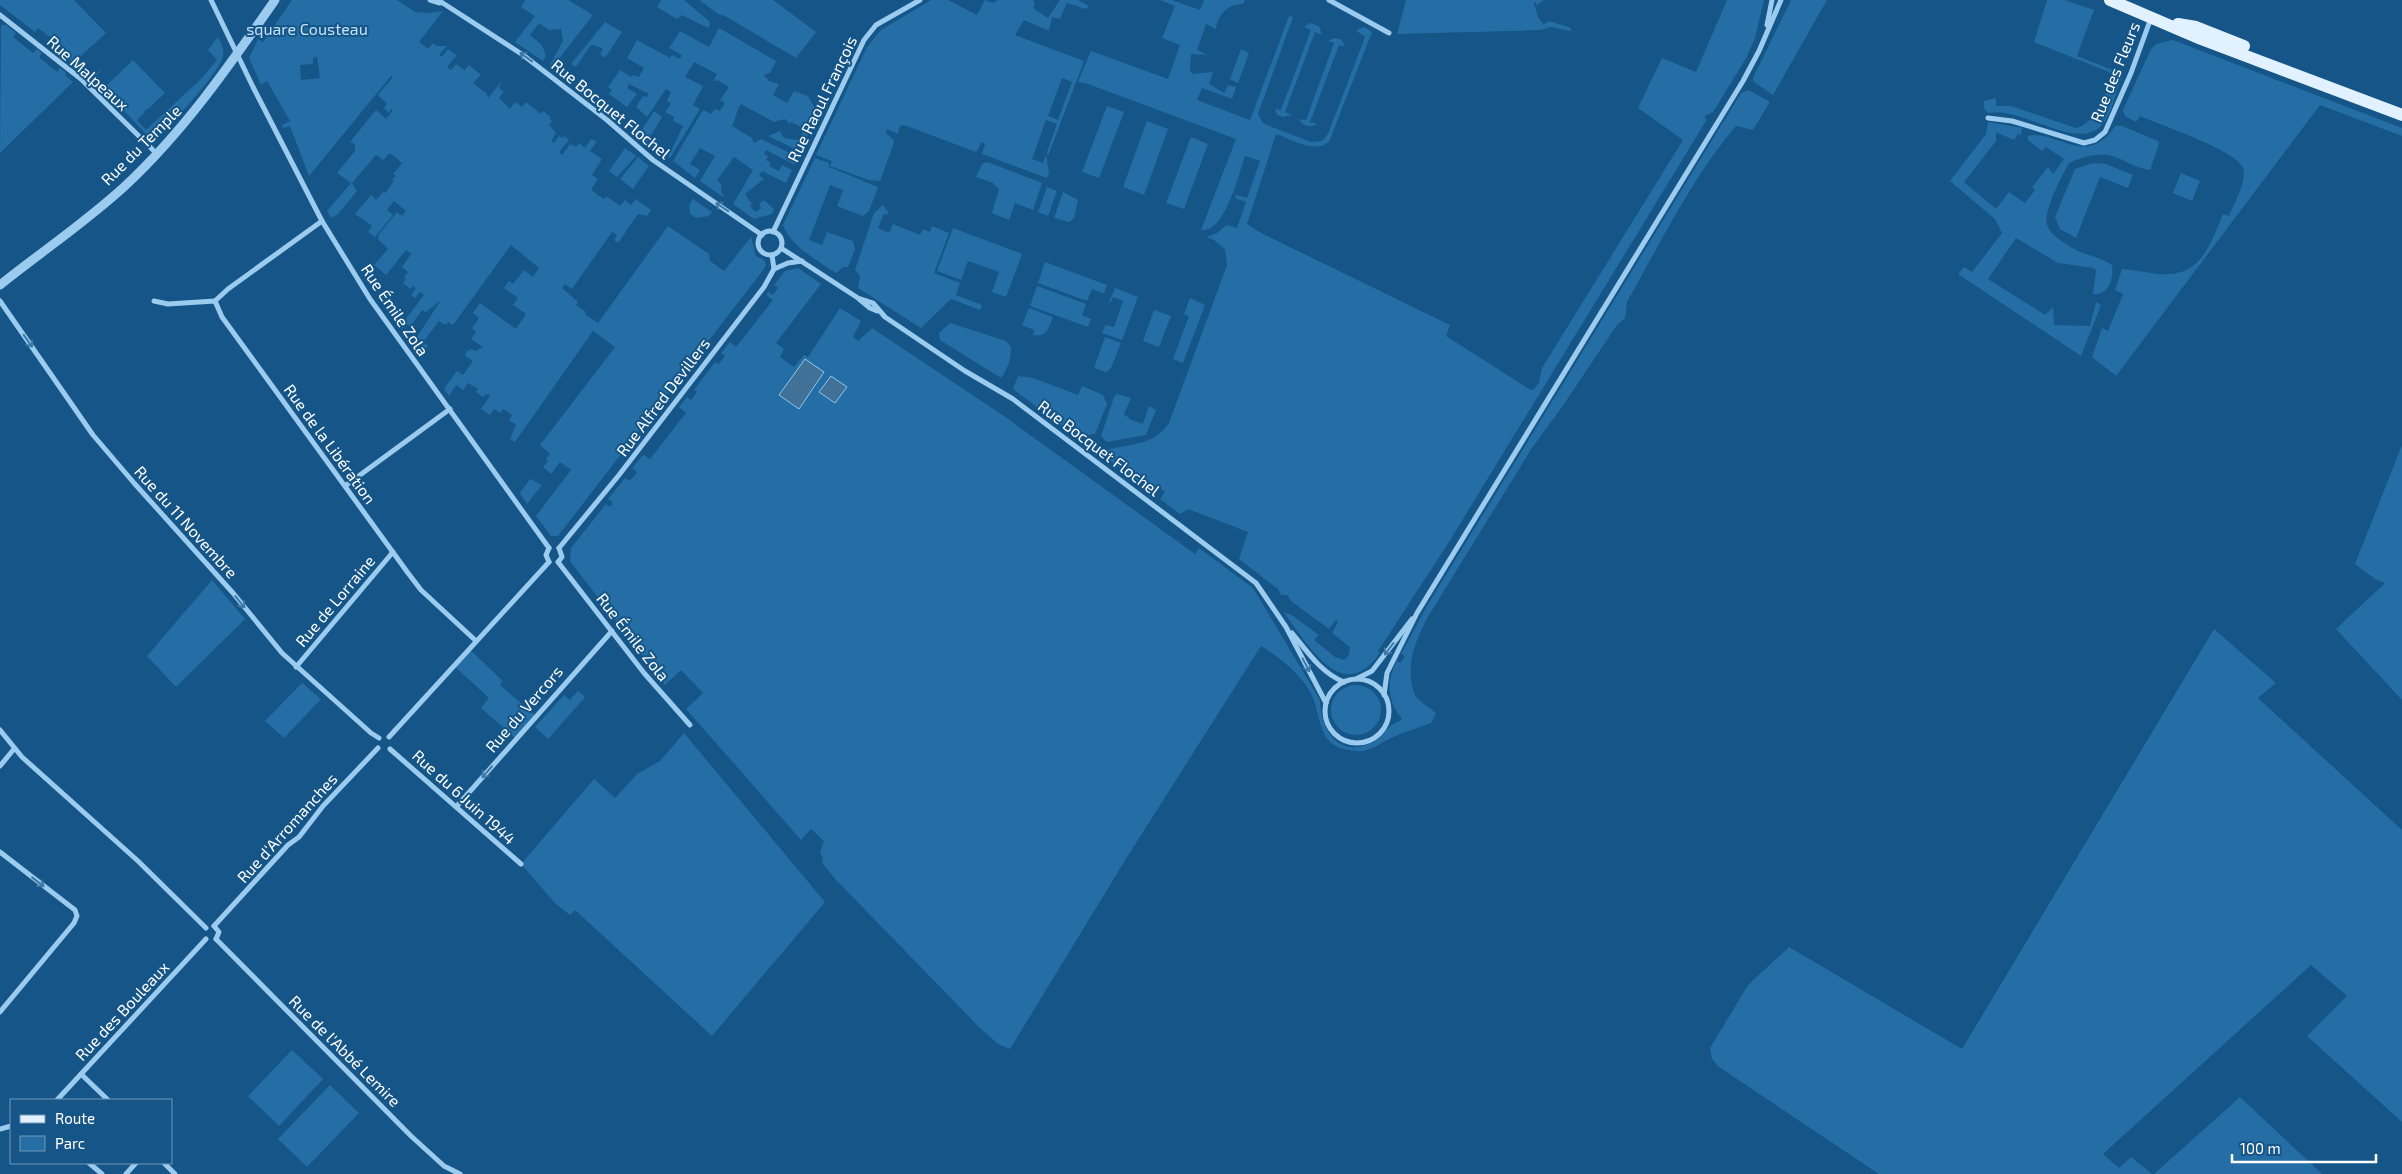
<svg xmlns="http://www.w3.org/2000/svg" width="2402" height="1174" viewBox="0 0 2402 1174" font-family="'Exo 2',sans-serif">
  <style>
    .green { fill: #246ea5; fill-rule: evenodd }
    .water { fill: #417196; stroke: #8dc8f1 }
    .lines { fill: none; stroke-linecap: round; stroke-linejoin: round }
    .minor { stroke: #9bcbee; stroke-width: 5 }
    .tertiary { stroke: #9bcbee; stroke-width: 9 }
    .primary { stroke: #e2f1ff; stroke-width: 12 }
    .oneway { stroke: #3d78a6 }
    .labels { text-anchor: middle; stroke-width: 4; stroke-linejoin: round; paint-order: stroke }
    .park-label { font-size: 16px; fill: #c1e2fb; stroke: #155587 }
    .street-label { font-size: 16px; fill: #fff; stroke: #155587 }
  </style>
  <rect width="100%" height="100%" fill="#155587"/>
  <!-- green -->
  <g class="green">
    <polygon points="0,0 74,0 106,33 73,63 65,56 68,51 38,28 35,32 31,29 0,5"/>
    <path d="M292,0H397L415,12L430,13L443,11L419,42L428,49L433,43L437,46H447L439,55L442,57L448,49L457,55L447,67L451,70L456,64L464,70L469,65L481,75L473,83L486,93L488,98L502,81L499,88L504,92L499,98L510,109L515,102L522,107L526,102L541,114L543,111L551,117L550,119L552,121L549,125L556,133L551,141L554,143L559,136L563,138L564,136L569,140L559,152L562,155L570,144L576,147L579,143L585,148L591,139L597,141L590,151L602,159L592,175L598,179L591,190L604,199L606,196L620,206L625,200L631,205L636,199L651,210L647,216L638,214L618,243L614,240L617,235L612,232L572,289L565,284L562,288L578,302L576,305L586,312L585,314L598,323L668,226L709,254L710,261L724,271L751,237L756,256L764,260L766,265L764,269L558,536H551L536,516L571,470L560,462L551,474L543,467L548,461L546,459L550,454L540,445L615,347L593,331L515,442L510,439L516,424L509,421L512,415L503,409L500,413L494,409L490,415L481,409L490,396L486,394L483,397L476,392L478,389L468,383L463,390L456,385L449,396L444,389L457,371L463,375L473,361L465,356L467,351L462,348L469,351L471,349L476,351L483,347L471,339L476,332L472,328L479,318L473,313L480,303L516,329L526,314L513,305L518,298L504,288L509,281L513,284L524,270L533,277L539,268L511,245L453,325L448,322L446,325L439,321L423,342L428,346L420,357L416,351L423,342L417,337L441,300L426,312L422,310L410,327L406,324L401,330L399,328L424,295L420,292L415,298L411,295L416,288L413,286L410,289L403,283L406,279L404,277L408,272L402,267L411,254L406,250L386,275L374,265L388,249L378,239L379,234L397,212L402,216L406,211L394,201L387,210L393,215L375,237L368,232L372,226L355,214L371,195L376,200L383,192L385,193L394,181L392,180L396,176L393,174L402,163L390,153L383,160L376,155L352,183L357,191L338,214L331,218L327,211L351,183L337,173L355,151V144L350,142L376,110L386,119L393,110L391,109L389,113L384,108L387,104L378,95L393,77L391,76L309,176L290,126L283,128L282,125L290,121L267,81L261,85L249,58L258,39L263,42ZM317,57L320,78L301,80L300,65L313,64V58Z"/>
    <polygon points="525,0 568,0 593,15 551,69 550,65 563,41 561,29 549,30 539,23 530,35 542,45 546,56 543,61 515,42 535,16 521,7"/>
    <polygon points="661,0 684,0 709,21 710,25 708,28 682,15 677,19 657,7"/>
    <polygon points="699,0 773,0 816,32 796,58 725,16 718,14"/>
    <path d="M931,0H948L977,15L985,0L993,3L998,0H1033L1035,3L1033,8L1048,18L1060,0H1078L1089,6L1086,9L1067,3L1060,19L1052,17L1049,31L1024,20L1015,35L1084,61L1048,156L1047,152L1057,124L1046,120L1032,159L1043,163L1046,155L1049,172L1047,178L982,154L985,144L982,142L976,152L904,125L900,126L898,134L887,129L886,133L894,140V143L880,181L869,180L830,166L832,161L816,155L867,47L881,30ZM1062,78L1072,82L1058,120L1048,116Z"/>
    <path d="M1160,0H1172L1200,10L1204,0H1245L1243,4C1228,4 1218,14 1216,29L1206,24L1197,50L1208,55L1191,54L1190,70L1192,74L1213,72L1209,84L1224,93L1228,85L1236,87L1232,99L1202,88L1197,100L1250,120L1289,16L1293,17L1258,114L1263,123L1267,125L1311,142L1322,141L1328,134L1365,37L1357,31L1358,29L1364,27L1372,32L1329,142C1313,154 1292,139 1276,134L1247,224L1261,233L1450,325L1446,336L1529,389L1533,390L1539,383L1542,368L1683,140L1638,108L1662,58L1696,72L1727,0H1764L1755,38L1745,60L1713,112L1705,116L1706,121L1449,542L1378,651L1380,653C1342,707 1308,644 1284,613L1290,614L1319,635L1314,640L1335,657L1344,660L1349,655L1350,647L1332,633L1338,622L1336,620L1329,629L1291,601L1287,595H1281L1278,589L1239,559L1248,532L1188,509L1180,514L1160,499L1165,492L1159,487L1154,494L1105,457L1107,450C1132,443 1153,446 1169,423L1227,265L1225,249L1214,240L1206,237L1217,233L1226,225L1237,228L1246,202L1235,198L1236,195L1247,198L1260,161L1245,156C1239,173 1225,234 1201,230L1236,139L1088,84L1078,82L1091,51L1168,79L1180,45L1162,38L1175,6Z"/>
    <path d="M1406,0H1544L1537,5L1535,2L1534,4C1537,11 1537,19 1544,24L1549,21L1571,28V31L1550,27L1541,30L1397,34Z"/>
    <polygon points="1791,0 1827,0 1773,95 1754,82 1753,78"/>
    <path d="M2047,0H2065L2094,10L2077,56L2123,74C2117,89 2113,108 2105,121C2081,157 2023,105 1988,113L1984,109V101L1996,98V106H2011L2076,128C2099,122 2097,98 2113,85L2109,80L2114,74L2034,42Z"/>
    <polygon points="605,22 622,32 605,58 600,54 603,49 594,45 590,46 576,67 571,64"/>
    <polygon points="1310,23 1319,26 1322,35 1315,32 1285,112 1292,115 1283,117 1277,115 1275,109 1281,110 1311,30 1304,27"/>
    <polygon points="1,25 6,25 16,33 13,37 33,53 37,49 42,53 39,57 57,72 60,68 65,72 66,76 73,82 0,153"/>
    <path d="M719,28L776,61L770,73L764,75L769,81L779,84L773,95L787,103L794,91L808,96L817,112L801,152L768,136L780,131L784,138L797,140L802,136V131L801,127L791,122L790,124L785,119L774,122L741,104C736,111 736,119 732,126L752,138L754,143L761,139L798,157L795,165L766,150L764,154L768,156L766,160L771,163L769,166L779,171L782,165L792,170L786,183L762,171L759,175L764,179L745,194L752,204L750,206L755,212L761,208L759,204L764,200L774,209L772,214L754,219L733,204L753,170L734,157L717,180L721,184V190L724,198L700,181L715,156L700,148L690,164L700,170L695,178L673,161L703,110L711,114L715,109L720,111L725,103L720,100L729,87L717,80L713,81L717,74L694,62L685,77L703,86L693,105L700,109L670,158L668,157L683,126L673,121L674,117L665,112L671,103L667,101L671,92L666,89L647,117L636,107L643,96L647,97L649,94L629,84L627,88L637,94L627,107L609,94L612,90L608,87L620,70L631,77L633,75L639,77L644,68L627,58L637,40L670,58L672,55L680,59L682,55L669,48L680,31L709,47Z"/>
    <path d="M218,37C221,43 225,49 223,56C220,72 173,122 160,136L149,137L92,77L103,68L95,77L105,87L133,60L165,93L148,109L144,111L145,112L137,120L146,130L201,79L217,60L208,50Z"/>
    <path d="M1334,38L1342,40L1345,47L1339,45L1310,122L1317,124C1310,128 1302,126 1299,119L1306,120L1334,43L1328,41Z"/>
    <path d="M2173,40L2402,128V136L2320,105L2116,376L2092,357L2102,328L2108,331L2123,294L2115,290L2122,269C2134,270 2146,272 2157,274C2201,278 2209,247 2223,214L2229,216C2234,203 2247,182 2243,168C2238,151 2158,124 2140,116L2136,122L2125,116L2123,110L2151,49L2156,44Z"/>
    <polygon points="1241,49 1249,53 1238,83 1230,79"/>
    <path d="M1749,90L1770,102L1753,130L1736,126C1693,176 1659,245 1627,302L1625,318L1617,325L1562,407L1532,448L1426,620C1415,643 1404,668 1415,695C1418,701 1430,708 1436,713L1431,723C1418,728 1404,732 1391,738C1381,743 1373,749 1363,751C1357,752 1350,750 1344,749C1315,742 1322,710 1309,690C1296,670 1280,658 1261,646L1124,862L1010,1049L998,1044L980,1028L836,880L822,863L823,858L820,853L824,841L811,829L801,840L686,709L703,693L681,670L665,685L570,561L571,548L606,504L610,507L613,503L608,499L625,478L630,481L637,472L632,468L643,455L650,459L686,413L679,407L687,397L691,400L697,392L694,390L715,362L719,364L725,356L721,353L730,342L736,347L773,300L766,295L768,292L773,295L778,288L774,285L785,271L798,268L821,284L776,343L784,349L780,357L794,367L804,355L808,357L840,308L861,321L853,337L858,341L872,328L1004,416L1195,554L1199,548L1253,588L1320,700C1320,730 1338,758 1372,743C1380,739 1383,733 1389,727C1393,723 1398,723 1402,719C1387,701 1386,681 1397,661L1401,663L1405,656L1401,654L1427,606L1741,93Z"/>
    <polygon points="1107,106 1124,112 1099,178 1082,172"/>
    <polygon points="654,111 662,117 647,142 638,136"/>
    <polygon points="1147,121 1168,129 1144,195 1123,187"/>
    <path d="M1988,122L2022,128L2021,135L2018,134L2014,140L1996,132V141L1964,182L1996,209L2009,192L2025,203L2035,190L2032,187L2048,167L2053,174L2064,159L2046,147L2042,151L2028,140V136C2054,128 2087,170 2115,126H2122L2158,141L2159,144L2150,170C2132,168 2122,157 2108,155C2096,153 2079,158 2069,163C2062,175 2043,212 2047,225C2050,235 2067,245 2076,250C2088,256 2101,257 2112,265C2114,279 2108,296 2093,294L2096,271L2094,268L2058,263L2016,238L1988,279L2045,315L2053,307L2054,325L2090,326L2096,302L2101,305L2081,356L1958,274L1964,267L1972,272L2002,233L1995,219L1950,181L1986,134Z"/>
    <polygon points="1191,137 1208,144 1184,209 1166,203"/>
    <polygon points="625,148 636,156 617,177 609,171"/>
    <polygon points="638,157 649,166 633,189 620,179"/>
    <path d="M815,158L829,163V167L878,187L869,211L863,216L837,206L843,190L830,185L809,240L822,245L827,232L853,241L855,249L848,267H843L836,273C817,260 791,247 783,225Z"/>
    <polygon points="987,162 1042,183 1033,210 1015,203 1009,220 992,213 999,189 993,183 976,177 982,164"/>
    <polygon points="2093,163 2106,164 2133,175 2128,188 2100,177 2076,238 2060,229 2055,217 2075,169"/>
    <polygon points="2181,173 2200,181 2192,201 2173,193"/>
    <polygon points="1047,187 1057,191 1048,216 1038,212"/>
    <polygon points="1063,192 1078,200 1074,218 1069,222 1054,218"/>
    <polygon points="693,199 712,212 709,216 696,218 690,214 689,205"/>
    <polygon points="883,205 888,212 887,215 884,214 878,228 889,233 893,224 920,235 923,229 930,232 932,226 949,233 934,273 960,283 956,295 982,305 980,310 951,299 921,328 858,288 860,276 855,270 874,213"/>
    <polygon points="953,228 1022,254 1006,297 992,292 999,272 968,261 961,280 937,271"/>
    <polygon points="1045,262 1107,285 1104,294 1092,289 1087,301 1038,283"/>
    <polygon points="1037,286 1086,304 1082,315 1091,319 1088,327 1030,306"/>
    <polygon points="1115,288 1138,297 1122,340 1102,333 1105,325 1114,327 1123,301 1113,297 1111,302 1109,302"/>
    <polygon points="1190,298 1205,305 1183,363 1173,359 1189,316 1184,314"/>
    <path d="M1029,308L1053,317C1049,328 1046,338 1033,335L1034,330L1022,325Z"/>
    <polygon points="1154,310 1171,316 1159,347 1143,341"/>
    <path d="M950,323L1006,341L1011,347C1011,359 1008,368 1001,378L940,340L939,333Z"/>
    <polygon points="1105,337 1121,343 1111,368 1106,372 1094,368"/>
    <polygon points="1018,376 1033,378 1078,395 1082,386 1103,395 1107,404 1095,434 1087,435 1081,440 1013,389"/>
    <polygon points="1117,394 1131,398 1124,414 1131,420 1143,424 1149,406 1156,410 1146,435 1107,442 1101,436 1114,397"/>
    <polygon points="2402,445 2402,700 2336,629 2385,583 2375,579 2355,564"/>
    <polygon points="530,479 542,485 527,504 520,493"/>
    <polygon points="212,580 245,619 176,687 147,656"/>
    <polygon points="2214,629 2276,683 2258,698 2402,830 2402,1122 2307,1036 2347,996 2311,965 2103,1154 2119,1168 2131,1157 2152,1174 1879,1174 1719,1067 1712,1059 1710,1048 1748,985 1789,947 1962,1049"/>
    <polygon points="468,648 503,681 500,685 536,716 516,739 481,708 489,698 453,665"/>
    <polygon points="302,683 321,699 284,738 265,721"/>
    <circle cx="1356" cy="710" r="25"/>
    <polygon points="578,691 585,697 548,739 535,727 564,695 570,700"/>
    <polygon points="684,733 825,902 712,1036 575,910 570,915 555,903 521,864 594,779 615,798 637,774 660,761"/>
    <polygon points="292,1050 323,1079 279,1126 248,1096"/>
    <polygon points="330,1085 359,1113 307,1167 278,1139"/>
    <polygon points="2240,1097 2322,1174 2154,1174"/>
  </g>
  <!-- water -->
  <g class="water">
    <polygon points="805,359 824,372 799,409 779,395"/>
    <polygon points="831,376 847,387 835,403 819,392"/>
  </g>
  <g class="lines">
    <!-- minor -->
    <g class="minor">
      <polyline points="211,0 253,87 322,221 370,299 549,548"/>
      <polyline points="430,0 440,3"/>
      <polyline points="438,0 523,55 607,120 653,160 762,235"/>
      <polyline points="1329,0 1389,33"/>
      <polyline points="0,15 81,79 157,154"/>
      <polyline points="1767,25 1772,0"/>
      <polyline points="1988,118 2012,121 2084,143 2095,140 2105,132 2131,73 2151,18"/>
      <circle cx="770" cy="243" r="12"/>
      <polyline points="773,232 864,40 876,25 920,0"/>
      <polyline points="781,248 858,298 873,303 885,317 965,371 1013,399 1256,583 1286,627 1326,703"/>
      <polyline points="774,269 788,263 802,261"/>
      <polyline points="859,299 870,308 877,311"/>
      <polyline points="0,301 93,435 134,483 233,593 282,653 371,733 379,738"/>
      <polyline points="154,301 168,304 215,301 222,317 408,573 421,590 475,640"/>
      <polyline points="215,301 228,289 322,221"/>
      <polyline points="345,486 450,409"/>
      <polyline points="549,548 546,555 549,562"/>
      <polyline points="559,548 619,475 764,287 774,269 772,255"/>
      <polyline points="558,562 644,673 690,725"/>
      <polyline points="558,562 562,557 559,548"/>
      <path d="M1292,633C1307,651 1321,673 1344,682"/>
      <polyline points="296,667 393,552"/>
      <polyline points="1356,679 1372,671 1412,619"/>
      <circle cx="1357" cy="711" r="32"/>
      <polyline points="1384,695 1387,673 1417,613 1743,81 1759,51 1781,0"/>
      <polyline points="0,730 22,757 138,861 206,928"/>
      <polyline points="389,737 549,562"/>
      <polyline points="390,749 521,864"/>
      <polyline points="0,766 14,749"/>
      <polyline points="457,806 612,631"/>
      <polyline points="0,852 75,910 77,916 74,923 0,1012"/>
      <polyline points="214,926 288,845 299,837 323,806 378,748"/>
      <polyline points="214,926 219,932 216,939"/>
      <polyline points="216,939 411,1136 444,1166 460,1174"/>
      <polyline points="81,1074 108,1100"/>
      <polyline points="57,1100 206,939"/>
      <polyline points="0,1129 11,1126"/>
      <polyline points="89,1163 102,1174"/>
      <polyline points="164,1163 175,1174"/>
      <polyline points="126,1174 136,1163"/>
    </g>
    <!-- tertiary -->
    <path class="tertiary" d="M0,285C41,252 86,222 125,186C184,131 229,66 275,0"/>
    <!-- primary -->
    <g class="primary">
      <polyline points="2110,0 2201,39 2402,115"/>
      <polyline points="2178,24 2196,27 2244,46"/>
    </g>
  </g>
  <!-- one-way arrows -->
  <defs><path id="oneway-shaft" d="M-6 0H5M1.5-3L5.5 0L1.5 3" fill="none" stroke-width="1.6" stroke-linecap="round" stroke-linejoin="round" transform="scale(1.25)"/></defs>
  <g class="oneway">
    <use href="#oneway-shaft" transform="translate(526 57) rotate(-144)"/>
    <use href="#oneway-shaft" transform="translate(722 207) rotate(-146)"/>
    <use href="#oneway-shaft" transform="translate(28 341) rotate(55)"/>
    <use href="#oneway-shaft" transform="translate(240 602) rotate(51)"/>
    <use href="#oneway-shaft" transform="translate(1389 649) rotate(127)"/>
    <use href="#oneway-shaft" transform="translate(1306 665) rotate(62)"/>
    <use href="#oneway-shaft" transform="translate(487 772) rotate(131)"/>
    <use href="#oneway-shaft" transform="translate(38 882) rotate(38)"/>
  </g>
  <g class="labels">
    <!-- park labels -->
    <g class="park-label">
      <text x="307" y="35">square Cousteau</text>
    </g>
    <!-- street labels -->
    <g class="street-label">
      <text transform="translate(2115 72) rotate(-68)" y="6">Rue des Fleurs</text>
      <text transform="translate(88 73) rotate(42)" y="6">Rue Malpeaux</text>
      <text transform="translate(822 99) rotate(-64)" y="6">Rue Raoul François</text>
      <text transform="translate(611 109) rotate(39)" y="6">Rue Bocquet Flochel</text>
      <text transform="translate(141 145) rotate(-45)" y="6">Rue du Temple</text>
      <text transform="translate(395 310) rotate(56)" y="6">Rue Émile Zola</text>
      <text transform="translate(663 397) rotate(-53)" y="6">Rue Alfred Devillers</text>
      <text transform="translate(330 444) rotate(54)" y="6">Rue de la Libération</text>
      <text transform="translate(1099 448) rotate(37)" y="6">Rue Bocquet Flochel</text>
      <text transform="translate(186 522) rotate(48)" y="6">Rue du 11 Novembre</text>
      <text transform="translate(335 601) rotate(-50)" y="6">Rue de Lorraine</text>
      <text transform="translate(633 637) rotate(52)" y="6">Rue Émile Zola</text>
      <text transform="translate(524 709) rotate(-49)" y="6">Rue du Vercors</text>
      <text transform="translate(464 797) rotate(42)" y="6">Rue du 6 Juin 1944</text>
      <text transform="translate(287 828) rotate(-48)" y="6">Rue d'Arromanches</text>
      <text transform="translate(122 1011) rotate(-47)" y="6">Rue des Bouleaux</text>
      <text transform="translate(345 1051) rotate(45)" y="6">Rue de l'Abbé Lemire</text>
    </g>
  </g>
  <!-- legend -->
  <rect x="10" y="1099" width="162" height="65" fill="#155587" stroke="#7399b7"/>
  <rect x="20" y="1115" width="25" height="8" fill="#e2f1ff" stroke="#7399b7"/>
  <text x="55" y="1124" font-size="15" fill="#ffffff">Route</text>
  <rect x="20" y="1136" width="25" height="15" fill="#246ea5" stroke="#7399b7"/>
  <text x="55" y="1149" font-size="15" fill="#ffffff">Parc</text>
  <!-- scale -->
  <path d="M2232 1154v8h144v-8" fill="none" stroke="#ffffff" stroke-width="2.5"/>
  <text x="2240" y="1154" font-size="15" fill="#ffffff" stroke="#155587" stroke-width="4" paint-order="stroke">100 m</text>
</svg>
